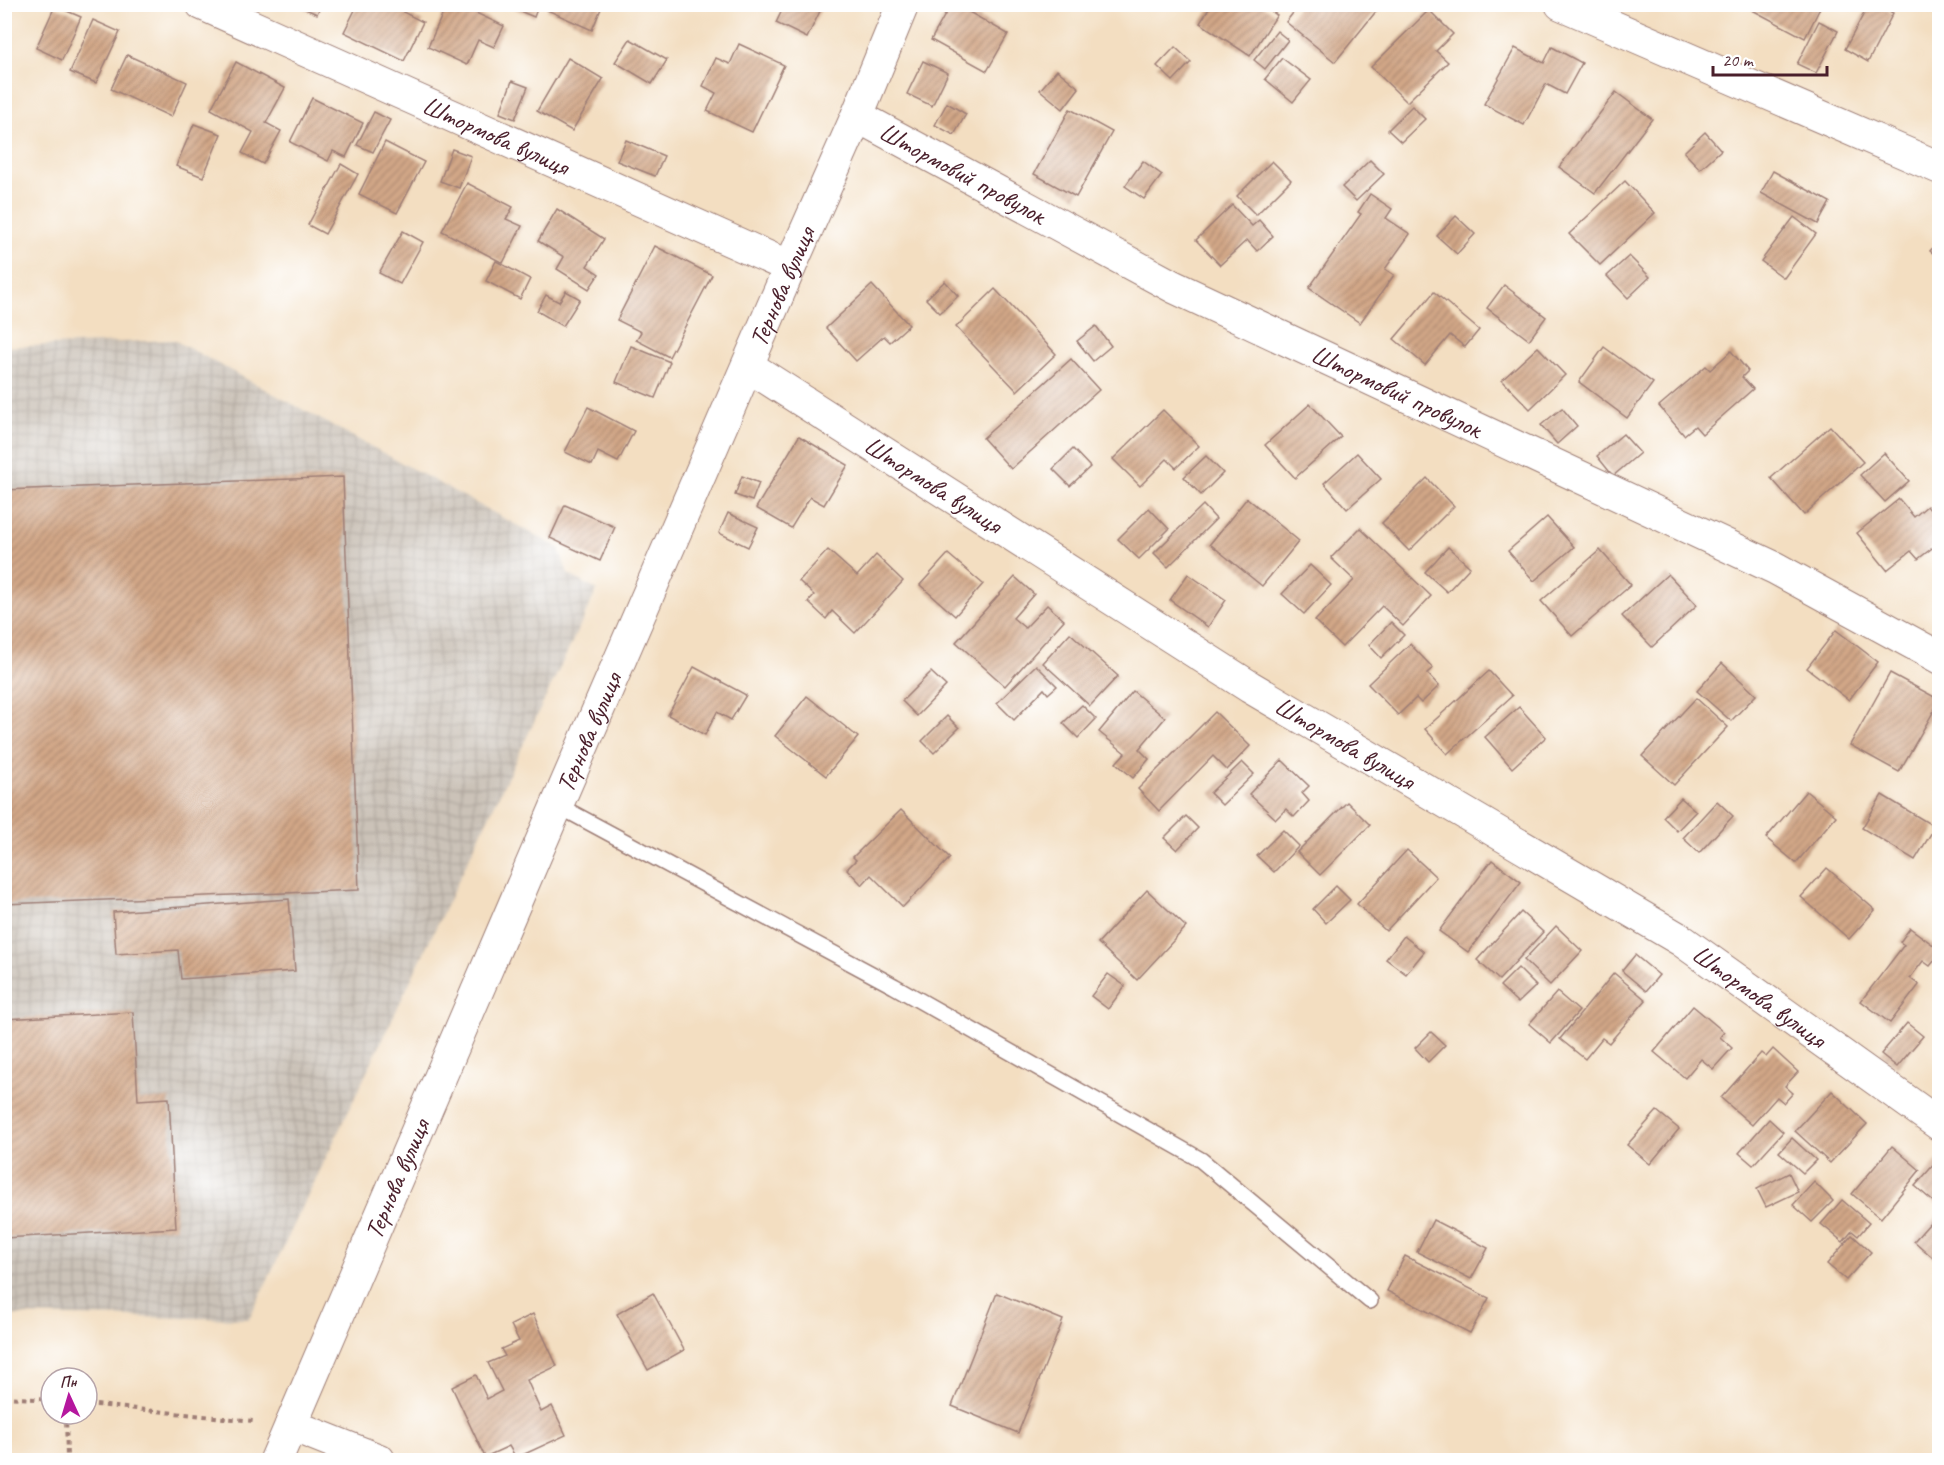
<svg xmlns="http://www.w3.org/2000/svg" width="1944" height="1465" viewBox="0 0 1944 1465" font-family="Caveat,sans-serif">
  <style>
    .industrial { fill: url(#industrial-grid) }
    .building { fill: url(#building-hatch) }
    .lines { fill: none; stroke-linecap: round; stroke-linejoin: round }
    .service-casing { stroke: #9e7e76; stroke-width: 18 }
    .minor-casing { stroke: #9e7e76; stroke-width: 34 }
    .path { stroke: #9e7e76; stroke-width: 4; stroke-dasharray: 4.5 4.5; stroke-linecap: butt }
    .service { stroke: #fff; stroke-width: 15 }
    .minor { stroke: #fff; stroke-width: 32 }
    .labels { text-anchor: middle; stroke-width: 6; stroke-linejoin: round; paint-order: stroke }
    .street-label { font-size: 26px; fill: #4a1f2b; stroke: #fff }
  </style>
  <defs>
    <pattern id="industrial-grid" width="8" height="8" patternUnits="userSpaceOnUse" patternTransform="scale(1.5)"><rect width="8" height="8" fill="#cbc2b8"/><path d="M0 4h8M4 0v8" fill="none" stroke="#b0a69e"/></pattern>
    <pattern id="building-hatch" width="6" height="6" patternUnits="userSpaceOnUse" patternTransform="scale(1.5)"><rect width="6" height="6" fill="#d2a787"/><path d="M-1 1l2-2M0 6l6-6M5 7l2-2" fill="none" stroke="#ac876f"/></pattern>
  </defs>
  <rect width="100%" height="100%" fill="#fff"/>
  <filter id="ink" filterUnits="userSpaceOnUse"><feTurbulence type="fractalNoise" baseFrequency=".0167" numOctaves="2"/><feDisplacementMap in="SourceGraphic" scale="12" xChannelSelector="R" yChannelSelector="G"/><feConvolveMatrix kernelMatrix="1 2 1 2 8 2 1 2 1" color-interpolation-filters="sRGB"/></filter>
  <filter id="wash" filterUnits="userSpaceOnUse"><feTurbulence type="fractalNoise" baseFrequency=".008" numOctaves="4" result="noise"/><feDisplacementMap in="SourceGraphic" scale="24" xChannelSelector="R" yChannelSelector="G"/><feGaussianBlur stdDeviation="1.35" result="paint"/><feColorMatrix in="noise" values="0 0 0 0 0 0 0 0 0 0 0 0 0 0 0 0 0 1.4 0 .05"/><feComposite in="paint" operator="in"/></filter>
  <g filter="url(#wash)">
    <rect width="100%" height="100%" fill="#f3dec1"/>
    <!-- industrial -->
    <polygon class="industrial" points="174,340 559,548 568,574 597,590 249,1319 5,1315 4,347"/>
    <g id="blocks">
      <!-- building -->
      <g class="building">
        <polygon points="294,4 321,4 317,14"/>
        <polygon points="358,4 407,4 403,12 423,22 404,61 344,32"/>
        <polygon points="447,4 457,4 504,26 494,47 478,40 467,65 428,47"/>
        <polygon points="511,4 539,4 534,17 510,7"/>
        <polygon points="550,4 603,4 592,30 547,10"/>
        <polygon points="785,4 817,4 822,7 807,38 776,23"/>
        <polygon points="951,4 955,4 1008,34 987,71 931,40"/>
        <polygon points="1212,4 1260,4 1277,15 1250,56 1200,23"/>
        <polygon points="1300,4 1372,4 1378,9 1335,62 1286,22"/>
        <polygon points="1685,4 1703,4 1700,12"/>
        <polygon points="1741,4 1822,4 1805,38"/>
        <polygon points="1869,4 1877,4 1893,13 1868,62 1845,49"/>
        <polygon points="55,6 81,17 62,60 36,48"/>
        <polygon points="1429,10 1453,34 1436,51 1448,62 1407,102 1371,67"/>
        <polygon points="93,20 120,32 96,83 70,72"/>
        <polygon points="1819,21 1838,31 1816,73 1797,64"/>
        <polygon points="1277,31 1288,40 1265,69 1254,60"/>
        <polygon points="630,39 667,60 652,84 615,62"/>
        <polygon points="739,44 784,65 752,132 707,111 716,93 703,86 716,58 730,64"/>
        <polygon points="1175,47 1191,62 1173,81 1157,66"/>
        <polygon points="1552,47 1582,63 1565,94 1546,84 1524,125 1484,104 1515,48 1544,63"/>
        <polygon points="127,55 187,82 171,117 111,89"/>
        <polygon points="568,58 603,79 572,131 537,111"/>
        <polygon points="1282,58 1311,80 1293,102 1265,79"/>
        <polygon points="923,61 948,73 932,106 907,94"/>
        <polygon points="236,62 285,88 266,123 281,131 263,164 242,153 253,132 211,109"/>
        <polygon points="1057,70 1079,88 1063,109 1040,90"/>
        <polygon points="512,81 528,87 515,119 500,113"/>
        <polygon points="1616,92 1652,119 1595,193 1559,167"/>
        <polygon points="312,98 363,123 346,157 333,151 328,161 290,142"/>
        <polygon points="947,103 966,114 954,135 935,125"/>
        <polygon points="1412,106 1425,119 1401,142 1388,130"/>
        <polygon points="1070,109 1112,132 1076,197 1034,174"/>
        <polygon points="374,112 390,120 373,152 357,145"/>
        <polygon points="194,124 221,134 203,177 176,166"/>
        <polygon points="1705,132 1721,150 1700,169 1684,152"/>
        <polygon points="626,140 664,156 655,176 617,161"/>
        <polygon points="385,142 424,162 397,213 359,194"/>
        <polygon points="452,149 471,156 459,188 440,181"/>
        <polygon points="1370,160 1384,174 1356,201 1342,187"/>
        <polygon points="1143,161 1162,175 1144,199 1125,186"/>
        <polygon points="1272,161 1291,180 1256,215 1237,196"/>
        <polygon points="341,164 358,174 325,234 308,225"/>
        <polygon points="1773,171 1830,202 1818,224 1761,193"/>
        <polygon points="1625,181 1655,213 1600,265 1569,234"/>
        <polygon points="467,183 513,207 506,219 522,226 503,263 442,231"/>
        <polygon points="1370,194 1392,209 1386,218 1410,234 1385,269 1394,275 1360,323 1309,288 1361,214 1358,212"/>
        <polygon points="1232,205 1252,226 1259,220 1273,236 1257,251 1247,240 1220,265 1196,240"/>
        <polygon points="557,209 604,239 587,266 599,274 589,289 557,269 564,257 538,241"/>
        <polygon points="1456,216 1475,234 1457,254 1437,236"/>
        <polygon points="1794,217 1816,234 1784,278 1761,261"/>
        <polygon points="403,231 423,242 400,284 379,273"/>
        <polygon points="1940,240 1940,259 1930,251"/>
        <polygon points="655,246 712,275 669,357 636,340 641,332 617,320"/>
        <polygon points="1629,256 1650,277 1628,298 1607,276"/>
        <polygon points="496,261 530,279 520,299 486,281"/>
        <polygon points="945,281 958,296 940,313 926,299"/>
        <polygon points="872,285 909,325 890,342 884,336 856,361 826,328"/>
        <polygon points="1504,285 1546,317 1529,340 1487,308"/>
        <polygon points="995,289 1056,354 1017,391 956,327"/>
        <polygon points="566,291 580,299 563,326 537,311 546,295 559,302"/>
        <polygon points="1434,292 1479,330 1465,347 1450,335 1425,365 1394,339"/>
        <polygon points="1096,326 1111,346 1093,361 1077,341"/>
        <polygon points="631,346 670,362 655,398 616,382"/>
        <polygon points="1538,347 1565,375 1530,409 1502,380"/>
        <polygon points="1604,347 1653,383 1627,418 1579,382"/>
        <polygon points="1731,351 1748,371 1742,377 1753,389 1702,434 1695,426 1684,435 1659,406 1706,366 1710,370"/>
        <polygon points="1071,359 1099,390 1011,469 983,438"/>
        <polygon points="1310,404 1341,437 1295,478 1265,445"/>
        <polygon points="588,407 634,431 618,462 598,452 592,465 565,452"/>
        <polygon points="1562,408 1577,426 1557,444 1541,425"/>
        <polygon points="1163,410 1199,446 1176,468 1167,459 1140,486 1113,459"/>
        <polygon points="1830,426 1863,462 1804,515 1771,478"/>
        <polygon points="1623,434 1640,453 1613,476 1597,456"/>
        <polygon points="799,436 848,465 824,505 810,497 791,528 756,508"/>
        <polygon points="1073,449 1090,467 1070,486 1053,469"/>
        <polygon points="1357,453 1381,479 1347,509 1324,483"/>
        <polygon points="1884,453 1909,481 1885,502 1860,475"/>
        <polygon points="1206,456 1223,473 1201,495 1184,477"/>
        <polygon points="742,476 759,483 752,501 735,495"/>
        <polygon points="343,477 359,890 4,904 4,490"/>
        <polygon points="1427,478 1454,506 1409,551 1382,523"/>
        <polygon points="1247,498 1299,541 1262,586 1210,544"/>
        <polygon points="1899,499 1914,517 1927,506 1940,522 1940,542 1918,559 1911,551 1887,570 1857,533"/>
        <polygon points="565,505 615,527 600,561 550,538"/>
        <polygon points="1203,505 1216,519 1168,567 1154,553"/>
        <polygon points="1149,508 1169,529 1139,559 1118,539"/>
        <polygon points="728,513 758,527 748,547 719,533"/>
        <polygon points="1547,517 1574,547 1534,581 1508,551"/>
        <polygon points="1360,528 1431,596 1403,626 1382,606 1342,647 1315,621 1354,580 1331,558"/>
        <polygon points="1448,547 1470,567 1447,592 1425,572"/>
        <polygon points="828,550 857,576 876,555 903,581 855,633 832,611 826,619 808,602 814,595 799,581"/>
        <polygon points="1600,550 1631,585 1572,636 1541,601"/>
        <polygon points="948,554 983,584 955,616 920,585"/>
        <polygon points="1310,565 1331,585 1304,614 1282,594"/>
        <polygon points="1188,574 1226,600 1208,627 1170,600"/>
        <polygon points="1668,574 1697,605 1652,647 1622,616"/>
        <polygon points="1015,577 1034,594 1013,618 1025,628 1047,605 1064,620 1005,686 956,642"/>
        <polygon points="1391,622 1404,635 1381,658 1369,645"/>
        <polygon points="1836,630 1878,662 1849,700 1807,668"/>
        <polygon points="1070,633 1118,676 1090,706 1043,663"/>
        <polygon points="1410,644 1433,668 1427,673 1439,686 1421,703 1416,698 1398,715 1368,684"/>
        <polygon points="1722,663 1756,695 1731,721 1697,691"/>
        <polygon points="1036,665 1057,686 1048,694 1044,689 1014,720 997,703"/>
        <polygon points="694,667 746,695 731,720 717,712 705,735 668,715"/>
        <polygon points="1489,671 1512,696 1447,754 1425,729"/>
        <polygon points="931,672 946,686 917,716 902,701"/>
        <polygon points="1890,673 1940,700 1899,772 1850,745"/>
        <polygon points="1133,691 1165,718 1139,749 1149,759 1133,778 1116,763 1125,753 1099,732"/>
        <polygon points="807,696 858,737 826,776 775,736"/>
        <polygon points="1696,698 1728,727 1674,785 1642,756"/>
        <polygon points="1082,705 1096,719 1078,738 1063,723"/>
        <polygon points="1519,707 1546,737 1512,768 1485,737"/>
        <polygon points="1215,712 1250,746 1227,770 1213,756 1159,811 1138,789"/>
        <polygon points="947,716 959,728 934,753 922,741"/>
        <polygon points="1282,760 1309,786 1302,793 1309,801 1294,817 1286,809 1276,819 1249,794"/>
        <polygon points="1242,762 1254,774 1222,805 1210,793"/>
        <polygon points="1806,791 1836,816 1796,863 1766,838"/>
        <polygon points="1882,795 1935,827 1915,860 1862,828"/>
        <polygon points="1681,798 1696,811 1677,831 1663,817"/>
        <polygon points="1717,801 1733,816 1699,853 1683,838"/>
        <polygon points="1347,802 1370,825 1320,875 1297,852"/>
        <polygon points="901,810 950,858 903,907 871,875 862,885 847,869 856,860 853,857"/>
        <polygon points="1186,816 1198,828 1177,850 1164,838"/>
        <polygon points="1283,830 1299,846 1274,872 1257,856"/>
        <polygon points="1407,850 1436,877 1386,931 1357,904"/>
        <polygon points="1492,860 1521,882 1468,952 1439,931"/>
        <polygon points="1827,868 1875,910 1849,939 1801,897"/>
        <polygon points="1336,886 1350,900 1326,923 1313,909"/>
        <polygon points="1147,890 1186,927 1137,980 1098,943"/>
        <polygon points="289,899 295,971 181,979 178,950 116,954 113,912"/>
        <polygon points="1521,912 1543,932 1499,980 1477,960"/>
        <polygon points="1556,926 1582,951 1550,985 1524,960"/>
        <polygon points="1910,928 1940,950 1940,954 1930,966 1923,961 1910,978 1919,985 1890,1023 1861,1001 1904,945 1900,942"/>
        <polygon points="1404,936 1424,952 1406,974 1386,959"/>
        <polygon points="1635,955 1659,975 1646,991 1622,971"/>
        <polygon points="1518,968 1536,986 1518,1003 1500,986"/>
        <polygon points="1614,973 1646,1000 1609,1043 1602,1038 1585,1059 1560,1039"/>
        <polygon points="1108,974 1125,986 1108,1009 1091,996"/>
        <polygon points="1557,992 1579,1011 1551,1043 1529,1024"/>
        <polygon points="1693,1006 1724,1032 1720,1037 1732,1048 1713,1069 1701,1059 1685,1078 1654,1052"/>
        <polygon points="133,1012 138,1100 169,1098 176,1228 4,1238 4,1019"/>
        <polygon points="1907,1023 1923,1036 1897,1067 1881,1054"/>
        <polygon points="1431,1032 1445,1045 1428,1062 1415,1048"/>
        <polygon points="1773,1049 1798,1072 1785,1086 1793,1093 1784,1103 1777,1097 1752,1125 1721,1098 1761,1053 1766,1057"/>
        <polygon points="1832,1091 1867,1124 1830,1163 1795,1131"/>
        <polygon points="1657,1111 1679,1129 1650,1164 1627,1145"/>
        <polygon points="1769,1119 1783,1132 1753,1165 1739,1153"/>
        <polygon points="1792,1138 1816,1160 1803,1173 1779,1152"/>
        <polygon points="1892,1146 1920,1170 1881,1218 1852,1194"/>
        <polygon points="1937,1161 1940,1163 1940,1200 1936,1204 1915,1186"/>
        <polygon points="1789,1173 1798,1192 1766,1207 1757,1189"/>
        <polygon points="1814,1182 1833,1201 1812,1222 1793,1205"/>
        <polygon points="1842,1200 1869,1223 1858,1236 1852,1231 1843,1242 1821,1224"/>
        <polygon points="1940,1212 1940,1264 1914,1241"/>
        <polygon points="1433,1220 1488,1248 1471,1279 1417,1252"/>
        <polygon points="1852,1235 1871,1252 1846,1280 1827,1264"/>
        <polygon points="1405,1256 1489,1298 1470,1333 1387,1291"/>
        <polygon points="653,1293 684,1350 648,1370 617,1314"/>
        <polygon points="997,1293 1063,1320 1018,1433 952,1406"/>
        <polygon points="533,1314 557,1366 527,1380 541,1412 552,1406 566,1435 516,1458 509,1446 485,1457 452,1387 476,1375 487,1399 502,1391 488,1363 505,1356 501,1349 519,1341 511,1325"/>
      </g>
    </g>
  </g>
  <g filter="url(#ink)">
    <use href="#blocks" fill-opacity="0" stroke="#9e7e76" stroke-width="1.5"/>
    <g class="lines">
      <!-- service casing -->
      <g class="service-casing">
        <polyline id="service" points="557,805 894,986 1201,1160 1370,1301"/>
      </g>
      <!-- minor casing -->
      <g class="minor-casing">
        <g id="minor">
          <path id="s1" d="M202,4L790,267"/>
          <polyline points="1561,4 1940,168"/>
          <path id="s2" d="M857,116L1174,287L1775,568L1940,658"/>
          <path id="s3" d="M748,366L1250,687L1681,940L1940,1125"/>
          <polyline points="291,1425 379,1460"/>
          <path id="s4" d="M276,1460L557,805L790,267L857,116L903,4"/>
        </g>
      </g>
      <!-- path -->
      <g class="path">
        <polyline points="4,1397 51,1400"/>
        <polyline points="87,1404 253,1421"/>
        <polyline points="66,1414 67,1460"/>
      </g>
      <!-- service -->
      <use href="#service" class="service"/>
      <!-- minor -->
      <use href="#minor" class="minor"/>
    </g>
  </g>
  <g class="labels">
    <!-- street labels -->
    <g class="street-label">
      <text dy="9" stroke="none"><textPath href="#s1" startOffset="322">Штормова вулиця</textPath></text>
      <text dy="9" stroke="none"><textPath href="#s2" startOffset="120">Штормовий провулок</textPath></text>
      <text dy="9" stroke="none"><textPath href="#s4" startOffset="1278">Тернова вулиця</textPath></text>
      <text dy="9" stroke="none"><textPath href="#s2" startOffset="606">Штормовий провулок</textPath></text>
      <text dy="9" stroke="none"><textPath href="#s3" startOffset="220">Штормова вулиця</textPath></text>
      <text dy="9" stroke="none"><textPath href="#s4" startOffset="792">Тернова вулиця</textPath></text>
      <text dy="9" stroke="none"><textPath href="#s3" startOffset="706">Штормова вулиця</textPath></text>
      <text dy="9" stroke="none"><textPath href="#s3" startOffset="1192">Штормова вулиця</textPath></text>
      <text dy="9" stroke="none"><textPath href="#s4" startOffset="306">Тернова вулиця</textPath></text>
    </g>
  </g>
  <!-- margin -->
  <rect width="1944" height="1465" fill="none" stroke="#fff" stroke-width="24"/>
  <!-- north arrow -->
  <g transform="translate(69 1396) rotate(356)"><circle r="28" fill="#ffffff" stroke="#b7a5aa" stroke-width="1.5"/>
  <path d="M0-4.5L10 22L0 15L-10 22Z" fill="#b5179e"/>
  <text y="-9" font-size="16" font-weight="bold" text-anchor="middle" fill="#4a1f2b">Пн</text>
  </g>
  <!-- scale -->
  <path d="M1713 66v9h114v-9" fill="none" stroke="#4a1f2b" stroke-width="3"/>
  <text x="1722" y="66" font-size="18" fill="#4a1f2b" stroke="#ffffff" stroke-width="4.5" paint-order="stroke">20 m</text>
</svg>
